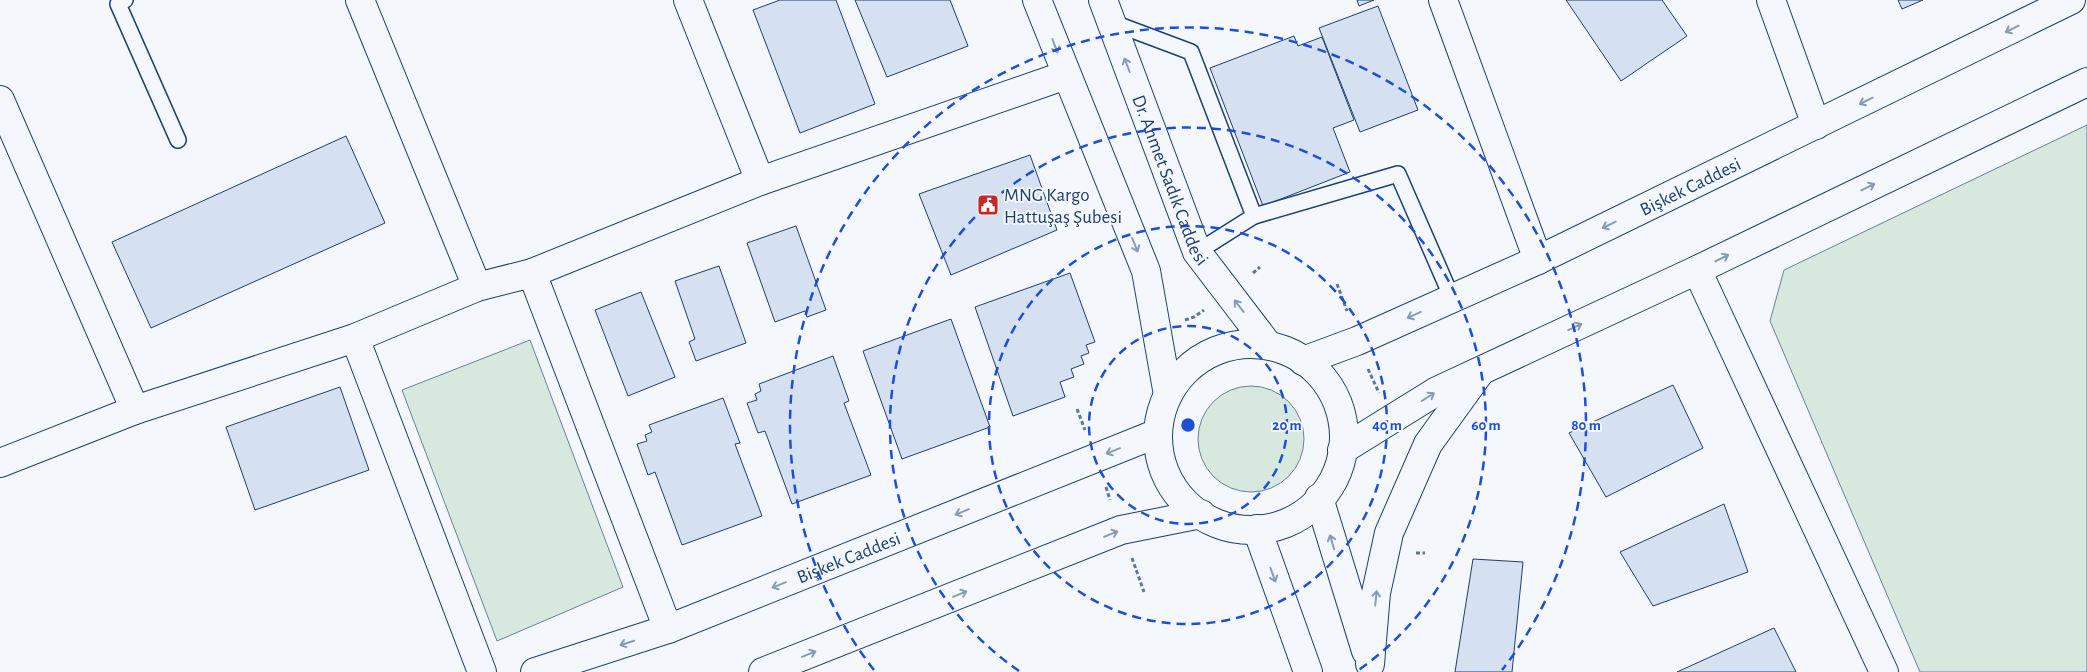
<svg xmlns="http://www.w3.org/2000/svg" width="2087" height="672" viewBox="0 0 2087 672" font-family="'Alegreya Sans',sans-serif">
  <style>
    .green { fill: #d7e8df; stroke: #687fa3 }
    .building { fill: #d5e0f0; stroke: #1d3f73 }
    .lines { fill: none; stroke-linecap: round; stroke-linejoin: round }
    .service-casing { stroke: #1d3f73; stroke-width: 18 }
    .minor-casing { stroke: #1d3f73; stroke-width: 30 }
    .tertiary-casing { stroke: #1d3f73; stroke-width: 30 }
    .path { stroke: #5e769c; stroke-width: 3; stroke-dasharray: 4 2.5; stroke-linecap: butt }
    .service { stroke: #f4f7fb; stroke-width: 15 }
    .minor { stroke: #f4f7fb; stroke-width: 28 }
    .tertiary { stroke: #f4f7fb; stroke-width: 28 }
    .oneway { stroke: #889bb7 }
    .ring { fill: none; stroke: #1d4ed8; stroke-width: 2.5; stroke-dasharray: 9 6 }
    .labels { text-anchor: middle; stroke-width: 4; stroke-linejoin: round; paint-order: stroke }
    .street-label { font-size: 19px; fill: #1d3f73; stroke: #f4f7fb }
    .poi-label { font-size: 19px; fill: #1d3f73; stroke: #f4f7fb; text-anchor: start }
    .centre { fill: #1d4ed8; stroke: #f4f7fb; stroke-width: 2.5 }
    .ring-label { font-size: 15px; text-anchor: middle; font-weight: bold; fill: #1d4ed8; stroke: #f4f7fb; stroke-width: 4; stroke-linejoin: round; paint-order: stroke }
  </style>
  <rect width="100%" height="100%" fill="#f4f7fb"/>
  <!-- green -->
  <g class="green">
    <polygon points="2087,125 2087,672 1920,672 1770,321 1784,270"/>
    <polygon points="530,340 623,587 497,641 402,390"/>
    <circle cx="1251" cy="439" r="53"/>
  </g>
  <!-- building -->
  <g class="building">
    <polygon points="780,0 836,0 875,104 800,133 753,10"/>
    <polygon points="855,0 950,0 968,46 887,77"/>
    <polygon points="1357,0 1374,0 1359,6"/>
    <polygon points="1566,0 1662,0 1687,36 1621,81"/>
    <polygon points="1898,0 1923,0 1902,9"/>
    <polygon points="1378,6 1418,110 1360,132 1319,28"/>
    <polygon points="1294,36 1298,46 1322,37 1354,120 1333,128 1350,172 1263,206 1210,68"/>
    <polygon points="346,136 385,223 151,328 112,242"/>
    <polygon points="1030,155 1057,230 951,275 919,194"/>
    <polygon points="796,226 826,310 807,317 805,311 775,322 747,243"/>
    <polygon points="719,266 746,343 696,361 689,342 695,339 675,281"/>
    <polygon points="1070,273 1095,342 1086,345 1089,353 1081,356 1084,364 1071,369 1074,377 1060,382 1065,397 1013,416 975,307"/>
    <polygon points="641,292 675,377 628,396 595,310"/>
    <polygon points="951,319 990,427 902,459 863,351"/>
    <polygon points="833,356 849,401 844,403 871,475 792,504 765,431 758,433 747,403 757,400 755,394 761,391 759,384"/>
    <polygon points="1673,385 1703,448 1606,497 1569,433"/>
    <polygon points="340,387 369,470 255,510 226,427"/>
    <polygon points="723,398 740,443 735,444 762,516 682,545 655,472 648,475 637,444 647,441 645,435 652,432 649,425"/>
    <polygon points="1724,504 1748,572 1653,606 1620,552"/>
    <polygon points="1473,559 1523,562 1512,672 1455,672"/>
    <polygon points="1774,628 1796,672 1677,672"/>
  </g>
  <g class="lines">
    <!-- service casing -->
    <g class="service-casing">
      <g id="service">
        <polyline points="125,0 118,4 178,140"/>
        <polyline points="1111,22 1191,52 1254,216 1197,252"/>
        <polyline points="1254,216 1398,174 1452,298"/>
      </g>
    </g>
    <!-- minor casing -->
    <g class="minor-casing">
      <g id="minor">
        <polyline points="360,0 477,287"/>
        <polyline points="688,0 760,181"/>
        <polyline points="1443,0 1538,260"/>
        <polyline points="1771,0 1816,125"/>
        <polyline points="0,100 135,410"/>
        <polyline points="1697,270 1884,672"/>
        <polyline points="532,273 668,629"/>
        <polyline points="355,338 482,672"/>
        <polyline points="0,463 135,410 355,338 477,287 532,273 760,181 1066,75"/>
      </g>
    </g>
    <!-- tertiary casing -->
    <g class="tertiary-casing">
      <g id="tertiary">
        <polyline points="1037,0 1146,271 1168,395"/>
        <path id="s1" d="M1103,0L1197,252L1268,345"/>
        <circle cx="1251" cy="437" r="93"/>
        <path id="s2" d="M1303,361L1357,341L1538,260L2071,0"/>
        <polyline points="1342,450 1437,391 1697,270 2087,82"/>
        <polyline points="1319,498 1366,651"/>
        <polyline points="1257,529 1308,672"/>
        <polyline points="1370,664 1376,593 1389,533 1428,444 1480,372"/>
        <path id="s3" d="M535,672L668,629L1158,433"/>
        <polyline points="763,672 1121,530 1201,514"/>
      </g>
    </g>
    <!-- path -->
    <g class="path">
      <polyline points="1253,273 1260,267"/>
      <polyline points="1337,284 1347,311"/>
      <polyline points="1185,320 1194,317 1204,310"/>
      <polyline points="1368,369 1379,393"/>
      <polyline points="1077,409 1085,430"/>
      <polyline points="1106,487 1110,500"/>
      <polyline points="1416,553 1425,553"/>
      <polyline points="1132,558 1144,592"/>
    </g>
    <!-- service -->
    <use href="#service" class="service"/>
    <!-- minor -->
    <use href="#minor" class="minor"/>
    <!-- tertiary -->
    <use href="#tertiary" class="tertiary"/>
  </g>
  <!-- one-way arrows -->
  <defs><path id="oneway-shaft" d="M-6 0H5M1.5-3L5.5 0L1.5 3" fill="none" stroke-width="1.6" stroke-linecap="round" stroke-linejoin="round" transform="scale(1.25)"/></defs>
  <g class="oneway">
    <use href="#oneway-shaft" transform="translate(2012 29) rotate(154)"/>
    <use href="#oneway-shaft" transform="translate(1055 46) rotate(69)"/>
    <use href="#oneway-shaft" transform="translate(1127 65) rotate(-111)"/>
    <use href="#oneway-shaft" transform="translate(1866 101) rotate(154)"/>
    <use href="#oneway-shaft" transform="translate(1868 187) rotate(-26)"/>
    <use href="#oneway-shaft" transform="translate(1609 225) rotate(154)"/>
    <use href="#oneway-shaft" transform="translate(1135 245) rotate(68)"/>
    <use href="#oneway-shaft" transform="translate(1722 258) rotate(-26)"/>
    <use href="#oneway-shaft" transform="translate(1239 306) rotate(-128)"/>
    <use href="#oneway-shaft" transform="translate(1414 315) rotate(156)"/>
    <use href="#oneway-shaft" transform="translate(1575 327) rotate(-25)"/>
    <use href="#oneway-shaft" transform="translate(1428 397) rotate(-32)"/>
    <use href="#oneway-shaft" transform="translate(1113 451) rotate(158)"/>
    <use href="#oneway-shaft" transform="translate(962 512) rotate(158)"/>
    <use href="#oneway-shaft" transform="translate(1111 534) rotate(-22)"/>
    <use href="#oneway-shaft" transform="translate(1332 542) rotate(-107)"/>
    <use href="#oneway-shaft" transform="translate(1273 575) rotate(70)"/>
    <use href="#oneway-shaft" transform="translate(779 585) rotate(158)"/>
    <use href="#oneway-shaft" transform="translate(960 594) rotate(-22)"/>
    <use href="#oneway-shaft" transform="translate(1376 598) rotate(-84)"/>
    <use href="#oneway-shaft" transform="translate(627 643) rotate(162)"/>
    <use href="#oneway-shaft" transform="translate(809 654) rotate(-22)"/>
  </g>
  <!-- distance rings -->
  <g class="ring">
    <circle cx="1188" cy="425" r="99"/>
    <circle cx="1188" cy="425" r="199"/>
    <path d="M1019 671A298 298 0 1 1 1357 671"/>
    <path d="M874 670A398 398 0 1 1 1502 670"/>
  </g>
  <!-- icons -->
  <defs>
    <g id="civic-square" transform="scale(1.125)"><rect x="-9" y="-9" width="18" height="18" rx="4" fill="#c62828" stroke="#f4f7fb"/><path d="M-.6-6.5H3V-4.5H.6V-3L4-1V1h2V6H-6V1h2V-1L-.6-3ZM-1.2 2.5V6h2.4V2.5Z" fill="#fff"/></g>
  </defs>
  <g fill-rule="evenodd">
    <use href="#civic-square" x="988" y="205"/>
  </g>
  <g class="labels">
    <!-- street labels -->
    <g class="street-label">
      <text dy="7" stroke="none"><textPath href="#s1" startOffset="192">Dr. Ahmet Sadık Caddesi</textPath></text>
      <text dy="7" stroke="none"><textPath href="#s2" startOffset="425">Bişkek Caddesi</textPath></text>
      <text dy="7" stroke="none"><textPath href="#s3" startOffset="334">Bişkek Caddesi</textPath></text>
    </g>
    <!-- poi labels -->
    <g class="poi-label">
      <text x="1004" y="201">MNG Kargo<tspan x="1004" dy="22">Hattuşaş Şubesi</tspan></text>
    </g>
  </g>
  <circle cx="1188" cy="425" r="8" class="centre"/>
  <g class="ring-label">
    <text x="1287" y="430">20 m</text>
    <text x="1387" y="430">40 m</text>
    <text x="1486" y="430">60 m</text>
    <text x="1586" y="430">80 m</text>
  </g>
</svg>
